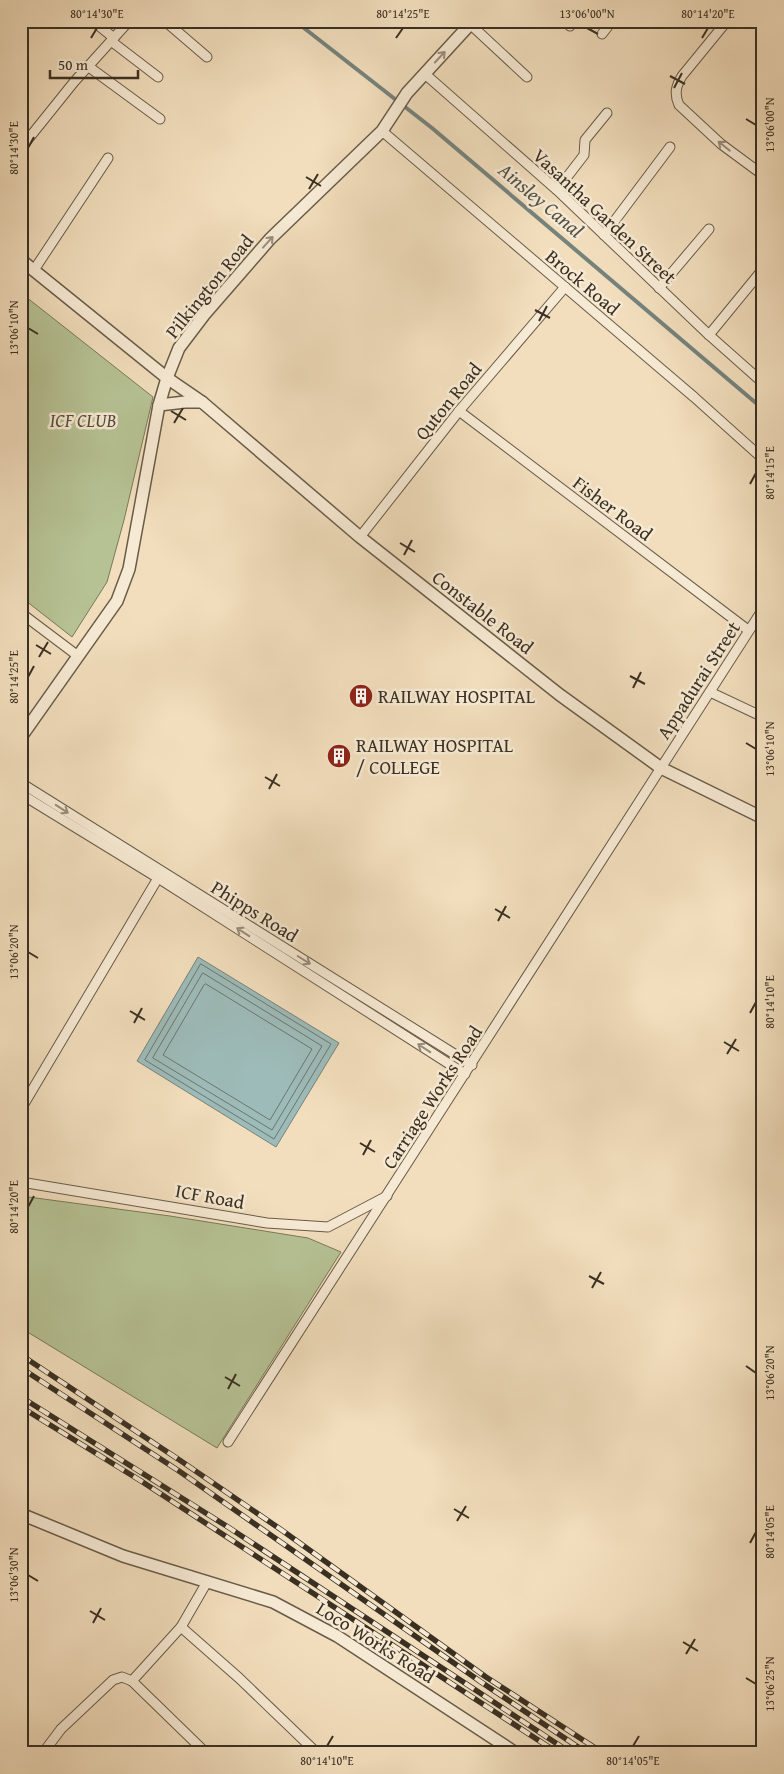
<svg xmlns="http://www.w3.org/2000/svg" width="784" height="1774" viewBox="0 0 784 1774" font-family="'Gentium Book Plus',serif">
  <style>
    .green { fill: #b6c294; stroke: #78795b }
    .water { fill: #9dbbb9; stroke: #75837d }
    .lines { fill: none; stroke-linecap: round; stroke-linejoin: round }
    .shore { stroke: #6c766e; stroke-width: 1 }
    .stream { stroke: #75837d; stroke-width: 4 }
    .minor-casing { stroke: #685c49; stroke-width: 11 }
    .tertiary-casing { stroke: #685c49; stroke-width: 14 }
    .minor { stroke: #f7ead4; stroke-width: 9 }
    .tertiary { stroke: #f7ead4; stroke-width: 11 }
    .rail-casing { stroke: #3a3022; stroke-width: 5.5 }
    .rail { stroke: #f7ead4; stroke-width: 4; stroke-dasharray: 11; stroke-linecap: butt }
    .oneway { stroke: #988d7b }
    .ticks { fill: none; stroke: #3a3022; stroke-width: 2 }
    .labels { text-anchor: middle; stroke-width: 5; stroke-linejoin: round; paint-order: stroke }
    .street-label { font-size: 19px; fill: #3a3022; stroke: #f7ead4 }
    .park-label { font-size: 19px; font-style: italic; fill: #534d39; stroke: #f7ead4 }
    .poi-label { font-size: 19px; fill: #3a3022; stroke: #f7ead4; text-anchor: start }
    .water-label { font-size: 20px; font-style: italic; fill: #535348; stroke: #f7ead4 }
    .neatline { fill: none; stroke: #3a3022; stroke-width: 2 }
    .ticks-label { font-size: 12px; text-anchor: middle; fill: #3a3022 }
  </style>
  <rect width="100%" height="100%" fill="#f2debd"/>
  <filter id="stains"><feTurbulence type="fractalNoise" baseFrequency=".004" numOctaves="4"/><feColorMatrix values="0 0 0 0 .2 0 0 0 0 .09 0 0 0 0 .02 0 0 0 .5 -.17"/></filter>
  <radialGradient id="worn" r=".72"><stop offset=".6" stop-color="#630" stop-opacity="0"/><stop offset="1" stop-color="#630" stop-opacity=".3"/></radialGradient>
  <!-- green -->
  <g class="green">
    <polygon points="21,293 153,397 124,520 107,582 72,637 21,597"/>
    <polygon points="21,1196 170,1216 308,1238 341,1252 217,1448 21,1328"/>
  </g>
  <!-- water -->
  <polygon class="water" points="198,957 339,1043 276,1147 137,1061"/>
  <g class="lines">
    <!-- shore -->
    <g class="shore">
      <polygon points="201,964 331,1044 274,1139 145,1060"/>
      <polygon points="203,973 322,1046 272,1130 153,1058"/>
      <polygon points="206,984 312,1049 270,1120 163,1055 204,985"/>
    </g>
    <!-- stream -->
    <polyline class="stream" points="295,21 432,128 763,409"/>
    <!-- minor casing -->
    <g class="minor-casing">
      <g id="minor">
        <polyline points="93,21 114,38"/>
        <polyline points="165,21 207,57"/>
        <polyline points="565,21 570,26"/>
        <path d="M727,21L682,76C676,86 674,94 679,105L721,144L763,175"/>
        <polyline points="470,24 527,77"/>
        <polyline points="602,34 612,21"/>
        <polyline points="111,41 158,77"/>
        <polyline points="89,67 160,119"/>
        <polyline points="425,74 557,190 709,335 763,383"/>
        <polyline points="382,131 694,397 763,459"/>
        <polyline points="21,148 74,82 129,21"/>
        <polyline points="557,190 584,155 585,140 607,113"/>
        <polyline points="604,235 670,147"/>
        <polyline points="34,270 108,158"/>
        <polyline points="659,288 709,229"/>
        <polyline points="709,335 763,269"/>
        <polyline points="459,411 748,630"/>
        <polyline points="360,537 459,411 565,287"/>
        <polyline points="21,613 78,656"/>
        <polyline points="710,692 763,717"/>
        <polyline points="21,783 472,1065"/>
        <polyline points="21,794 158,878 465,1074"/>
        <polyline points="21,1109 158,878"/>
        <polyline points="21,1182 267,1223 328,1227 387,1196"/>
        <polyline points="228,1442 763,609"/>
        <polyline points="181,1627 239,1678 317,1753"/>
        <polyline points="132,1681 206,1753"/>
        <polyline points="43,1753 61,1729 113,1680 122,1677 132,1681 181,1627 207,1582"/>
      </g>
    </g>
    <!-- tertiary casing -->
    <g class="tertiary-casing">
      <g id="tertiary">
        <polyline points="21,260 167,378 202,402 360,537 560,695 661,768 763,818"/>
        <polyline points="159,405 185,402 202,402"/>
        <polyline points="21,737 117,601 129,569 159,405 167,378 179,348 204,315 270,239 382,131 407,93 473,21"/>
        <polyline points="21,1514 123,1556 273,1602 337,1636 516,1753"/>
      </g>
    </g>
    <!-- minor -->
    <use href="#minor" class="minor"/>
    <!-- tertiary -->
    <use href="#tertiary" class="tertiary"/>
    <!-- rail casing -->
    <g class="rail-casing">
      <g id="rail">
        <polyline points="21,1355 181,1461 283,1531 486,1677 603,1753"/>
        <polyline points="21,1368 179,1471 481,1682 587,1753"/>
        <polyline points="21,1397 228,1527 571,1753"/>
        <polyline points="21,1407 141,1481 558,1753"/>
      </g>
    </g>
    <!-- rail -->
    <use href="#rail" class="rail"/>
  </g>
  <!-- one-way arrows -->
  <defs><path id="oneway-shaft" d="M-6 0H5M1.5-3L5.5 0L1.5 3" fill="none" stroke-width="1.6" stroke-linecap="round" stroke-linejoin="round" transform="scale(1.25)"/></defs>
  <g class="oneway">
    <use href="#oneway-shaft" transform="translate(440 57) rotate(-47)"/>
    <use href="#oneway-shaft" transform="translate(724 146) rotate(-141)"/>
    <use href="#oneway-shaft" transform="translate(268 242) rotate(-48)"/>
    <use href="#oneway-shaft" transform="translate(62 809) rotate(33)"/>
    <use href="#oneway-shaft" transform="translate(243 932) rotate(-147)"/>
    <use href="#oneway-shaft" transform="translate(304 960) rotate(32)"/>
    <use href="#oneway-shaft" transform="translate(424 1048) rotate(-147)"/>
  </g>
  <!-- ticks -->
  <path class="ticks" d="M587,28L598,34M91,38L97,28M396,38L403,28M702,38L708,28M670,76L685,84M674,88L682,73M746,119L756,125M28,148L34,137M306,177L321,186M309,189L318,174M535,310L550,318M539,321L547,306M28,328L38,334M171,411L186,420M174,423L183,408M750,484L756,473M400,543L415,552M404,555L412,540M36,645L51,654M39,657L48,642M630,676L645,684M28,677L34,666M633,688L641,672M746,743L756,749M265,777L280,786M269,789L277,774M495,909L510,918M498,921L506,906M28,952L38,958M130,1011L145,1020M750,1013L756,1002M134,1023L142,1008M724,1042L739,1051M727,1054L736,1039M360,1143L375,1152M363,1155L371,1140M28,1207L34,1196M589,1276L604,1284M592,1288L601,1272M746,1366L756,1373M225,1377L240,1386M228,1389L236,1374M454,1509L469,1518M457,1521L466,1506M750,1543L756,1532M28,1575L38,1581M90,1611L105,1620M93,1623L101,1608M683,1642L698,1651M686,1654L695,1639M746,1678L756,1684M327,1746L333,1736M633,1746L639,1736"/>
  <!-- icons -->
  <defs>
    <g id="building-disc" transform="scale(1.25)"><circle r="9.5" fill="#8f2418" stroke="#f7ead4"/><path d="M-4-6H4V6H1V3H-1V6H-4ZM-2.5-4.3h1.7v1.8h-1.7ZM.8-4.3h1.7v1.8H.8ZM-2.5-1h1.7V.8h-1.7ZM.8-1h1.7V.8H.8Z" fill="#fff"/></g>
  </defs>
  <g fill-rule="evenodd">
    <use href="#building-disc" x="361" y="696"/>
    <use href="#building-disc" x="339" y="756"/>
  </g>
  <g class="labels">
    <!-- street labels -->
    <g class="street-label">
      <text transform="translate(605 216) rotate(43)" y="7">Vasantha Garden Street</text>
      <text transform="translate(583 282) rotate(40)" y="7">Brock Road</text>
      <text transform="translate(209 286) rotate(-51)" y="7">Pilkington Road</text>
      <text transform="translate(448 401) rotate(-51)" y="7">Quton Road</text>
      <text transform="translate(613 508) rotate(37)" y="7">Fisher Road</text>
      <text transform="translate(483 612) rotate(38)" y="7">Constable Road</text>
      <text transform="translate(698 680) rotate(-57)" y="7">Appadurai Street</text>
      <text transform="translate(255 911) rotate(32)" y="7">Phipps Road</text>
      <text transform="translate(432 1097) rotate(-57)" y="7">Carriage Works Road</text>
      <text transform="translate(210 1196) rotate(10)" y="7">ICF Road</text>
      <text transform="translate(376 1642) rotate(32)" y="7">Loco Works Road</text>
    </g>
    <!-- park labels -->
    <g class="park-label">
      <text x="83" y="427">ICF CLUB</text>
    </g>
    <!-- poi labels -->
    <g class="poi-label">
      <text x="378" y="703">RAILWAY HOSPITAL</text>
      <text x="356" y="752">RAILWAY HOSPITAL<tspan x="356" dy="22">/ COLLEGE</tspan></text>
    </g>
    <!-- water labels -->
    <g class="water-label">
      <text transform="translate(541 200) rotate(40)" y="7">Ainsley Canal</text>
    </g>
  </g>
  <!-- margin -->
  <rect width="784" height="1774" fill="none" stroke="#f2debd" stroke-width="55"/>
  <!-- scale -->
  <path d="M50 70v8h88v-8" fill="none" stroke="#3a3022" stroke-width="2.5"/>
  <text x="58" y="70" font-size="15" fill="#3a3022" stroke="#f7ead4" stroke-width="4" paint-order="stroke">50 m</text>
  <rect x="28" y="28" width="728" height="1718" class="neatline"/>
  <g class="ticks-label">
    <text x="97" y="18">80°14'30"E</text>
    <text x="403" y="18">80°14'25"E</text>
    <text x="587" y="18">13°06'00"N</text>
    <text x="708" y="18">80°14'20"E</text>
    <text transform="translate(770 125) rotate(-90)" y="4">13°06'00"N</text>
    <text transform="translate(14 148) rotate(-90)" y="4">80°14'30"E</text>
    <text transform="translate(14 328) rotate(-90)" y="4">13°06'10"N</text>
    <text transform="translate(770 473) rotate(-90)" y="4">80°14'15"E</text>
    <text transform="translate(14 677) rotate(-90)" y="4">80°14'25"E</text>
    <text transform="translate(770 749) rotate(-90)" y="4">13°06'10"N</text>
    <text transform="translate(14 952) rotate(-90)" y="4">13°06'20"N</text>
    <text transform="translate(770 1002) rotate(-90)" y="4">80°14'10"E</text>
    <text transform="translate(14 1207) rotate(-90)" y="4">80°14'20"E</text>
    <text transform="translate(770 1373) rotate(-90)" y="4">13°06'20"N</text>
    <text transform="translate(770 1532) rotate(-90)" y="4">80°14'05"E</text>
    <text transform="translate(14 1575) rotate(-90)" y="4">13°06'30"N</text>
    <text transform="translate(770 1684) rotate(-90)" y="4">13°06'25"N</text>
    <text x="327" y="1765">80°14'10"E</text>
    <text x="633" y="1765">80°14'05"E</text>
  </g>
  <rect width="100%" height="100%" filter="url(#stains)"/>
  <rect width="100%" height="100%" fill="url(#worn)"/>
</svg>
